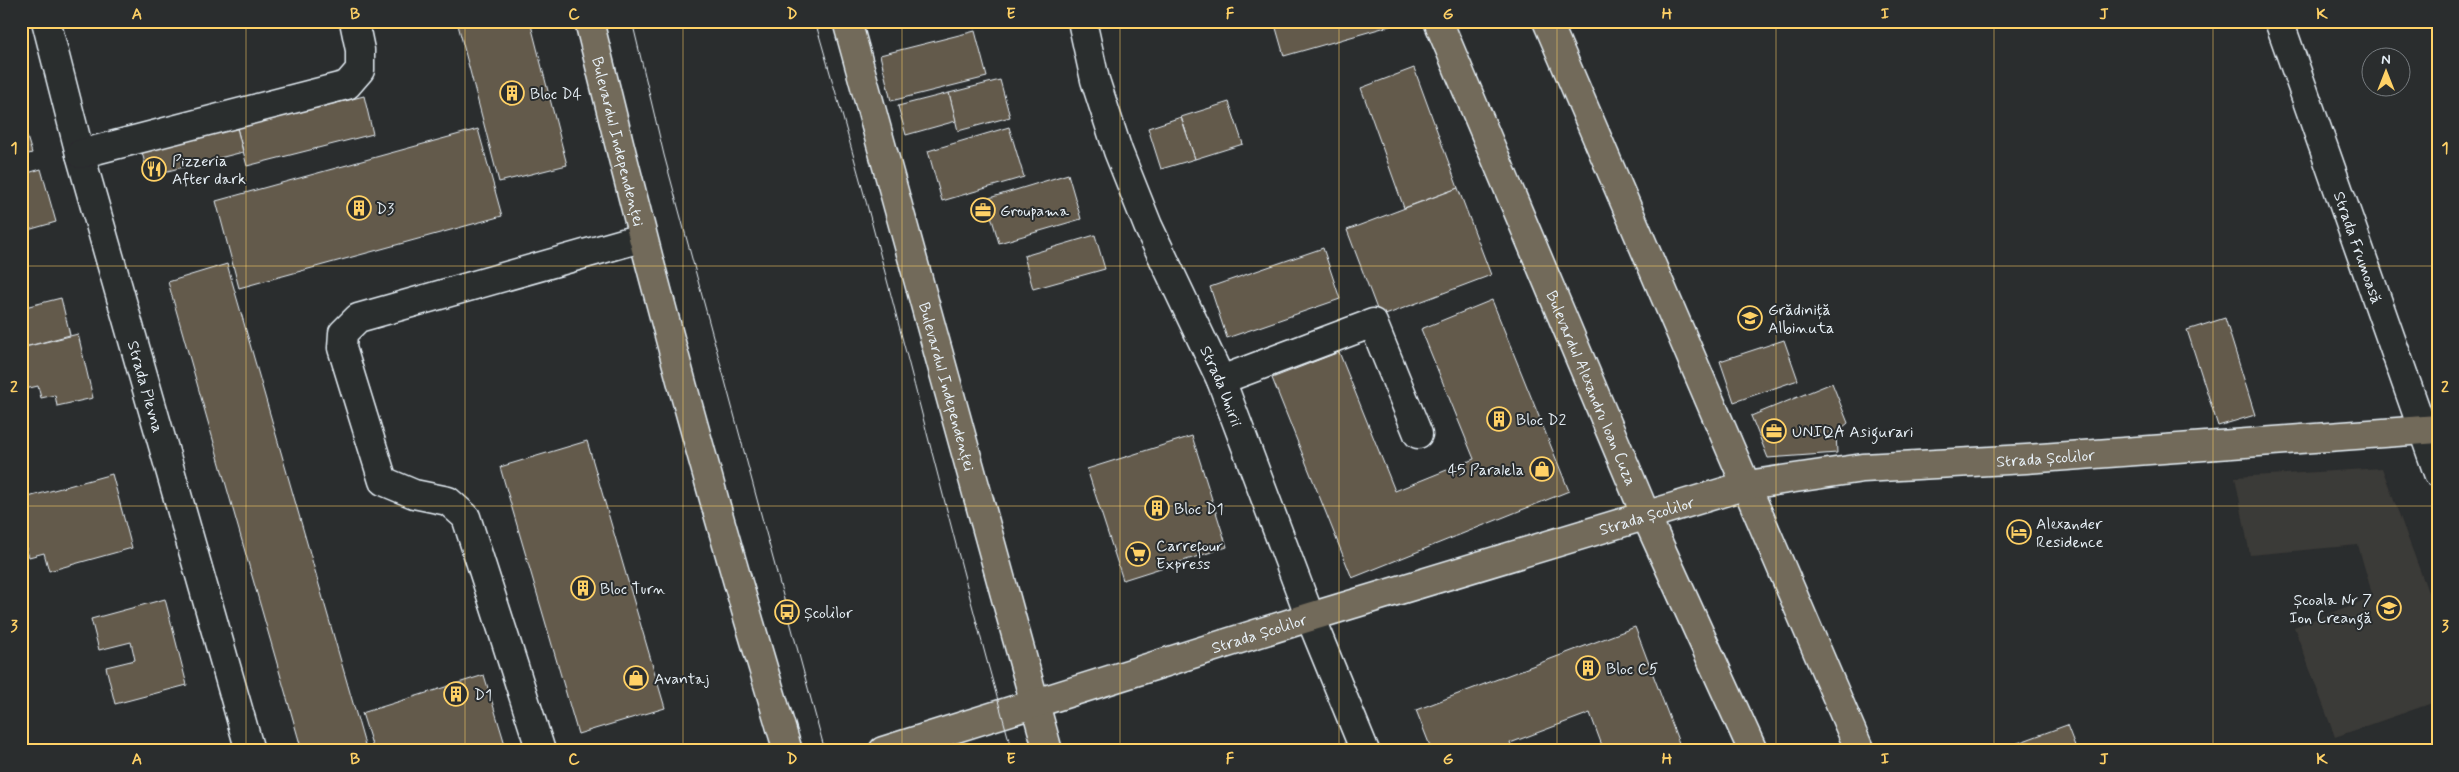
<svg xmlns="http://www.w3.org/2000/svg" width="2459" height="772" viewBox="0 0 2459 772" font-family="Mynerve,sans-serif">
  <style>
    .built { fill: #3b3a37 }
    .building { fill: #645a4c; stroke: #e8f1f8 }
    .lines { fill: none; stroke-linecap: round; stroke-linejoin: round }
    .minor-casing { stroke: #e8f1f8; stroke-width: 31 }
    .major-casing { stroke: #e8f1f8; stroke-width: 31 }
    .minor { stroke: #2a2d2e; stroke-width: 28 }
    .major { stroke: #726b5a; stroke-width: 28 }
    .tram { stroke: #e8f1f8; stroke-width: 1 }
    .grid { fill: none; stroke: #ffd166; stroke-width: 1; stroke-opacity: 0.55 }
    .labels { text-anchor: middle; stroke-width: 4; stroke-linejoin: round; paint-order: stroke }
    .poi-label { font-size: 16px; fill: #e8f1f8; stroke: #2a2d2e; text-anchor: start }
    .street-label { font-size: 16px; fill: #e8f1f8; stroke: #2a2d2e }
    .neatline { fill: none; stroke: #ffd166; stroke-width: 2 }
    .grid-label { font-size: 16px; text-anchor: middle; font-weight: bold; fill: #ffd166 }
  </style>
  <rect width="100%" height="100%" fill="#2a2d2e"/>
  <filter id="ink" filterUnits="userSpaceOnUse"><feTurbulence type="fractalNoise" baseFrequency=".02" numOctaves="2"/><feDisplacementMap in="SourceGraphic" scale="10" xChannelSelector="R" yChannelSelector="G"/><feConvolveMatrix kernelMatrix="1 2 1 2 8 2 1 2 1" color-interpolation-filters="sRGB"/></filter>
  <g filter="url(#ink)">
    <!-- built -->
    <polygon class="built" points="2382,468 2438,619 2438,701 2335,737 2294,627 2373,597 2358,545 2250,555 2235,477"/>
    <!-- building -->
    <g class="building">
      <polygon points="457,21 530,21 567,165 499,182"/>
      <polygon points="1274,21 1399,21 1400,23 1284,56"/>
      <polygon points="975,31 987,77 891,101 880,55"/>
      <polygon points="1414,68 1458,188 1404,208 1361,88"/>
      <polygon points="1000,80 1010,117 958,131 949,93"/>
      <polygon points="949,93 956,121 906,135 898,106"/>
      <polygon points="364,96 373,134 247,166 237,128"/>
      <polygon points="1229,102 1243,144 1195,159 1181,117"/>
      <polygon points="21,117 32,153 21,156"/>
      <polygon points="1181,117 1195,159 1161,169 1148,128"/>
      <polygon points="1009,127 1024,177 942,201 928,151"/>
      <polygon points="237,128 243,152 148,176 142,152"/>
      <polygon points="478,129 502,216 239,288 216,201"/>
      <polygon points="41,169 56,222 21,232 21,175"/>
      <polygon points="1068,174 1081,219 999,243 986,199"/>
      <polygon points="1458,188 1491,275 1380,317 1347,230"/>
      <polygon points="1095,235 1105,269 1033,289 1024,256"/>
      <polygon points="1323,248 1340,299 1227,338 1210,287"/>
      <polygon points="227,264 365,745 343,751 302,751 168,282"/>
      <polygon points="61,298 70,335 21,348 21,308"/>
      <polygon points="1492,300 1569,491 1352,578 1272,378 1339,352 1395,491 1474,459 1421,329"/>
      <polygon points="2225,318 2255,415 2218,426 2187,330"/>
      <polygon points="78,334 93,398 57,406 55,395 41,398 38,386 21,390 21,348"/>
      <polygon points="1784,340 1798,380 1734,402 1720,361"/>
      <polygon points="1832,383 1848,423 1836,433 1837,453 1768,458 1751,416"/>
      <polygon points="1192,436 1227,547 1123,580 1087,469"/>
      <polygon points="587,441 665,708 578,734 500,467"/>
      <polygon points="112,474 132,548 49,571 44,553 29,557 21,529 21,499"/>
      <polygon points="165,599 187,685 115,704 106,667 135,660 131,642 99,650 91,619"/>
      <polygon points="1635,627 1682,751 1604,751 1590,713 1510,743 1513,751 1432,751 1416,710"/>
      <polygon points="484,675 507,751 374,751 362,713"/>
      <polygon points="2067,725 2077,751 1996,751"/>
    </g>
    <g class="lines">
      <!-- minor casing -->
      <g class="minor-casing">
        <g id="minor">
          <path id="s1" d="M46,21L80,154L250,751"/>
          <path id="s2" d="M1082,21L1095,80L1118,151L1148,226L1221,380L1310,617L1365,751"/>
          <path id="s3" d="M2279,21L2438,473"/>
          <polyline points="80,154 347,85 360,70 360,50 354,21"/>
          <polyline points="1221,380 1373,323 1418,434"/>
          <polyline points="541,751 466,517 448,501 414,494 383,481 342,348 343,333 358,318 641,238"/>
        </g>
      </g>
      <!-- major casing -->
      <g class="major-casing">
        <g id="major">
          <path id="s4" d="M589,21C648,266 714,509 788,751"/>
          <path id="s5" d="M847,21L1048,751"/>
          <path id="s6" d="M1438,21L1646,516L1753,751"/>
          <polyline points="1547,21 1860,751"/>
          <path id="s7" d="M883,751L1310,617L1747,485L1863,468L2026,459L2438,429"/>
        </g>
      </g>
      <!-- minor -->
      <use href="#minor" class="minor"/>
      <!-- major -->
      <use href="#major" class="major"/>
      <!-- tram -->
      <g class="tram">
        <polyline points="632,21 664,155 825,751"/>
        <path d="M815,21C887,263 943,508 1012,751"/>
      </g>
    </g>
  </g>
  <!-- grid -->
  <path class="grid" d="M246,21V751M465,21V751M683,21V751M902,21V751M1120,21V751M1339,21V751M1557,21V751M1776,21V751M1994,21V751M2213,21V751M21,266H2438M21,506H2438"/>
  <!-- icons -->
  <defs>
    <g id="building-ring" transform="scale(1.25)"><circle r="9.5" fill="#2a2d2e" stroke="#ffd166" stroke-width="1.5"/><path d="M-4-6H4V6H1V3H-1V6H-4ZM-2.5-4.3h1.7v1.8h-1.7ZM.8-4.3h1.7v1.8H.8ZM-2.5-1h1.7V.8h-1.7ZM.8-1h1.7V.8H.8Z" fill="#ffd166"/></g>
    <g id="restaurant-ring" transform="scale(1.25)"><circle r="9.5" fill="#2a2d2e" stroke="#ffd166" stroke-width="1.5"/><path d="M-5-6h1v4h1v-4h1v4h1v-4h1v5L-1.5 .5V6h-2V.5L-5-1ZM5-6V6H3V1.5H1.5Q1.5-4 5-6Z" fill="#ffd166"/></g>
    <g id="office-ring" transform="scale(1.25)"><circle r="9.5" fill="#2a2d2e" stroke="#ffd166" stroke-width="1.5"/><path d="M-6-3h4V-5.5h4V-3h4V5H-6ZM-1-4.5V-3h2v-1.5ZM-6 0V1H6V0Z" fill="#ffd166"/></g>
    <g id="school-ring" transform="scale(1.25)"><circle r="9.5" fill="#2a2d2e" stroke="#ffd166" stroke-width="1.5"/><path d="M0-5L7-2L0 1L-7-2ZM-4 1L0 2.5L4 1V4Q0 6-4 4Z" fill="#ffd166"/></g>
    <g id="shop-ring" transform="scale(1.25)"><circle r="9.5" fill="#2a2d2e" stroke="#ffd166" stroke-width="1.5"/><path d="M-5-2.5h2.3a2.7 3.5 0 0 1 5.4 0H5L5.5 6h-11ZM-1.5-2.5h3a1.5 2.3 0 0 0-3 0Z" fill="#ffd166"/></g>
    <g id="hotel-ring" transform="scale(1.25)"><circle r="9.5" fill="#2a2d2e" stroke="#ffd166" stroke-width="1.5"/><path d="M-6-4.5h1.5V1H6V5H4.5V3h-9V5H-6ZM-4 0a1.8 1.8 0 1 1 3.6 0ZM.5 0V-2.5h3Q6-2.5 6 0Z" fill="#ffd166"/></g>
    <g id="supermarket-ring" transform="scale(1.25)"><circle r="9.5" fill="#2a2d2e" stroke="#ffd166" stroke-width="1.5"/><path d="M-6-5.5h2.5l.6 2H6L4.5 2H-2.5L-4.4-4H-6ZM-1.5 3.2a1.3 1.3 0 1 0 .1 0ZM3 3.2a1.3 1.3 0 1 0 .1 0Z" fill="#ffd166"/></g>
    <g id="bus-ring" transform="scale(1.25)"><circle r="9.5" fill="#2a2d2e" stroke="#ffd166" stroke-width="1.5"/><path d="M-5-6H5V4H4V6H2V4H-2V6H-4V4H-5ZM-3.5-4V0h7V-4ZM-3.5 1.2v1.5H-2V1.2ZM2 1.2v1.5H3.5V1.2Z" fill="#ffd166"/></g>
  </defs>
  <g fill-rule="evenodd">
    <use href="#building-ring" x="512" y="93"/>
    <use href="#restaurant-ring" x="154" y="169"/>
    <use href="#building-ring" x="359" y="208"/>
    <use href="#office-ring" x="983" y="210"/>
    <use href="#school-ring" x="1750" y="318"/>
    <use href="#building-ring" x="1499" y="419"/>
    <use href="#office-ring" x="1774" y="431"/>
    <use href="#shop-ring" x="1542" y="469"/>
    <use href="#building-ring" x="1157" y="508"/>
    <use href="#hotel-ring" x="2019" y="532"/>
    <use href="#supermarket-ring" x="1138" y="554"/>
    <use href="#building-ring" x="583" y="588"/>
    <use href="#school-ring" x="2389" y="608"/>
    <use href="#bus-ring" x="787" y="612"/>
    <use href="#building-ring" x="1588" y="668"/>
    <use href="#shop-ring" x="636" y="678"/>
    <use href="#building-ring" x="456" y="694"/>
  </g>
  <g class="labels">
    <!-- poi labels -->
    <g class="poi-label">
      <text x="530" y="99">Bloc D4</text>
      <text x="172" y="166">Pizzeria<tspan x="172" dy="18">After dark</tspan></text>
      <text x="376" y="214">D3</text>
      <text x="1000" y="216">Groupama</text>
      <text x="1768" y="315">Grădiniță<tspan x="1768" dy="18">Albinuta</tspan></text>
      <text x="1516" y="425">Bloc D2</text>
      <text x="1792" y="437">UNIQA Asigurari</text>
      <text x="1524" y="475" text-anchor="end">45 Paralela</text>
      <text x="1174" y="514">Bloc D1</text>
      <text x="2036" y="529">Alexander<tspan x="2036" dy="18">Residence</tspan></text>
      <text x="1156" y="551">Carrefour<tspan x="1156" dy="18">Express</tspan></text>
      <text x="600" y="594">Bloc Turn</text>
      <text x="2372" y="605" text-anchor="end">Școala Nr 7<tspan x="2372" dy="18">Ion Creangă</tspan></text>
      <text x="804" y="618">Școlilor</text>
      <text x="1606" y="674">Bloc C5</text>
      <text x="654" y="684">Avantaj</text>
      <text x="474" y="700">D1</text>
    </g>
    <!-- street labels -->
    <g class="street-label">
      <text dy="6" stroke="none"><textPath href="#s4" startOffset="124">Bulevardul Independenței</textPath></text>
      <text dy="6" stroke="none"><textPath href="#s3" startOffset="240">Strada Frumoasă</textPath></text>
      <text dy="6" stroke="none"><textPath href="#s5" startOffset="379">Bulevardul Independenței</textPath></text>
      <text dy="6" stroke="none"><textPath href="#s2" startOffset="392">Strada Unirii</textPath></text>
      <text dy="6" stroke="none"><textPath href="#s1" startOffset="379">Strada Plevna</textPath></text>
      <text dy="6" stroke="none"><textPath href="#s6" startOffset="398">Bulevardul Alexandru Ioan Cuza</textPath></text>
      <text dy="6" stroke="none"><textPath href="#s7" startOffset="1204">Strada Școlilor</textPath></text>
      <text dy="6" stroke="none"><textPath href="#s7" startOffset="799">Strada Școlilor</textPath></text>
      <text dy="6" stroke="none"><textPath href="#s7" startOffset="394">Strada Școlilor</textPath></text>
    </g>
  </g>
  <!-- margin -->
  <rect width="2459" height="772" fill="none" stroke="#2a2d2e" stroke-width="55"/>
  <!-- north arrow -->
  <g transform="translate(2386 72)"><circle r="24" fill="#2a2d2e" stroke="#767b7f"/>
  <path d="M0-4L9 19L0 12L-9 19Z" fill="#ffd166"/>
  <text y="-8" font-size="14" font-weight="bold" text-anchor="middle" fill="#e8f1f8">N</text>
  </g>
  <rect x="28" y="28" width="2404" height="716" class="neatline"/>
  <g class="grid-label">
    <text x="137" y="19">A</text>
    <text x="355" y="19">B</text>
    <text x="574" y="19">C</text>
    <text x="792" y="19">D</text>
    <text x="1011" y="19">E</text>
    <text x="1230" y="19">F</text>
    <text x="1448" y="19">G</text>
    <text x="1667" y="19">H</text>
    <text x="1885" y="19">I</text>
    <text x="2104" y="19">J</text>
    <text x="2322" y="19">K</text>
    <text x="14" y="153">1</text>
    <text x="2445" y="153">1</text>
    <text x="14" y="392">2</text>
    <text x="2445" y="392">2</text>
    <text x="14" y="631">3</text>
    <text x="2445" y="631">3</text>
    <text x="137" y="764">A</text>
    <text x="355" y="764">B</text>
    <text x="574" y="764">C</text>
    <text x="792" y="764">D</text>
    <text x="1011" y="764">E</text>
    <text x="1230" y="764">F</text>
    <text x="1448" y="764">G</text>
    <text x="1667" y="764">H</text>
    <text x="1885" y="764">I</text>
    <text x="2104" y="764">J</text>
    <text x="2322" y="764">K</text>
  </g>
</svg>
